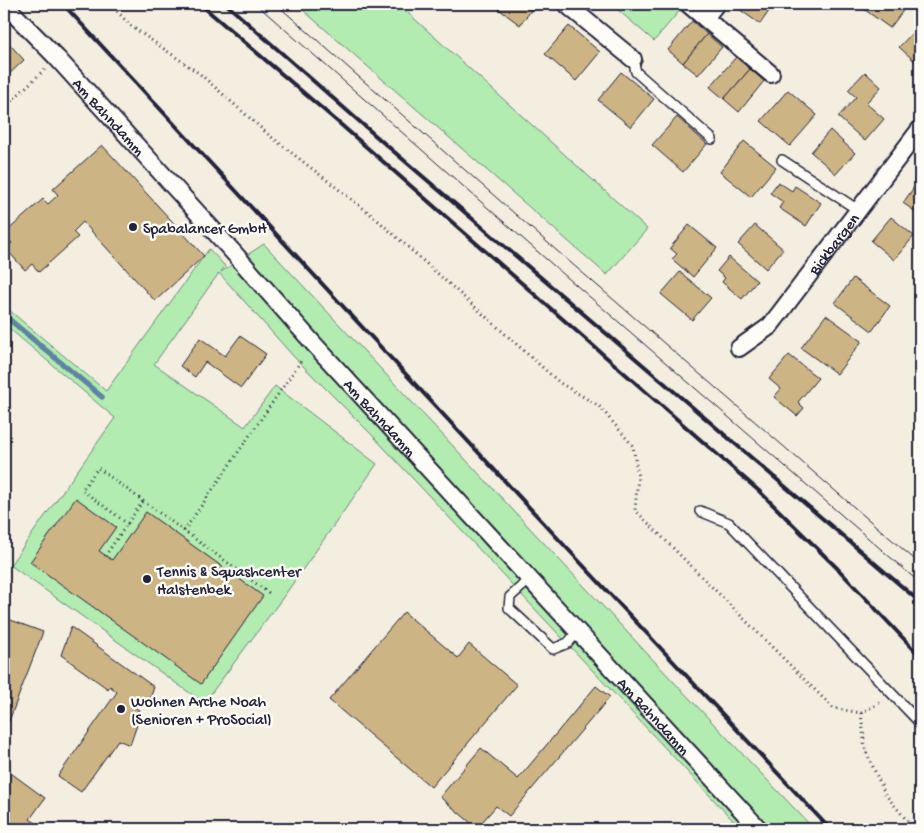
<svg xmlns="http://www.w3.org/2000/svg" width="924" height="833" viewBox="0 0 924 833" font-family="'Gochi Hand',sans-serif">
  <style>
    .green { fill: #b2ecb1; stroke: #6a8776 }
    .lines { fill: none; stroke-linecap: round; stroke-linejoin: round }
    .stream { stroke: #5e83a2; stroke-width: 5.5 }
    .building { fill: #ccb484; stroke: #22223b }
    .lane-casing { stroke: #22223b; stroke-width: 12 }
    .street-casing { stroke: #22223b; stroke-width: 20 }
    .path { stroke: #22223b; stroke-width: 3; stroke-dasharray: 1 4; stroke-linecap: butt }
    .lane { stroke: #fdfcf7; stroke-width: 9 }
    .street { stroke: #fdfcf7; stroke-width: 16 }
    .tram { stroke: #22223b; stroke-width: 1 }
    .rail { stroke: #22223b; stroke-width: 4 }
    .poi-dot { fill: #22223b; stroke: #fdfcf7; stroke-width: 2 }
    .labels { text-anchor: middle; stroke-width: 5; stroke-linejoin: round; paint-order: stroke }
    .street-label { font-size: 16px; fill: #22223b; stroke: #fdfcf7 }
    .poi-label { font-size: 16px; fill: #22223b; stroke: #fdfcf7; text-anchor: start }
  </style>
  <rect width="100%" height="100%" fill="#f3eee0"/>
  <filter id="ink" filterUnits="userSpaceOnUse"><feTurbulence type="fractalNoise" baseFrequency=".02" numOctaves="2"/><feDisplacementMap in="SourceGraphic" scale="10" xChannelSelector="R" yChannelSelector="G"/><feConvolveMatrix kernelMatrix="1 2 1 2 8 2 1 2 1" color-interpolation-filters="sRGB"/></filter>
  <g filter="url(#ink)">
    <!-- green -->
    <g class="green">
      <polygon points="296,4 398,4 647,229 607,275"/>
      <polygon points="611,4 675,4 681,9 654,41"/>
      <polygon points="264,244 671,679 814,829 741,829 372,435 294,357 219,273 154,364 245,427 275,386 377,464 284,596 204,703 10,565 115,418 4,324 4,306 106,391 209,249 225,266 221,272"/>
    </g>
    <g class="lines">
      <!-- stream -->
      <polyline class="stream" points="4,315 102,397"/>
    </g>
    <!-- building -->
    <g class="building">
      <polygon points="492,4 536,4 520,25"/>
      <polygon points="738,4 774,4 760,24 736,7"/>
      <polygon points="863,4 908,4 890,28 861,7"/>
      <polygon points="692,21 707,34 683,63 668,50"/>
      <polygon points="569,26 600,52 576,81 545,54"/>
      <polygon points="919,26 920,27 919,65 899,47"/>
      <polygon points="707,34 722,47 698,75 683,63"/>
      <polygon points="4,38 24,60 4,79"/>
      <polygon points="736,57 750,69 724,99 710,87"/>
      <polygon points="750,69 764,81 739,112 724,99"/>
      <polygon points="621,72 654,99 631,127 598,100"/>
      <polygon points="865,72 881,87 866,103 884,119 865,141 838,117 856,97 848,90"/>
      <polygon points="788,90 817,115 790,146 761,121"/>
      <polygon points="677,117 707,144 683,172 652,145"/>
      <polygon points="830,130 855,153 836,174 811,152"/>
      <polygon points="744,141 776,167 751,197 720,172"/>
      <polygon points="102,145 204,256 155,301 83,222 73,232 78,237 39,272 32,264 25,270 6,249 12,243 4,234 43,199 48,204 58,195 53,189"/>
      <polygon points="919,180 920,181 920,215 903,203"/>
      <polygon points="778,182 792,191 795,186 821,203 806,226 779,208 783,202 770,193"/>
      <polygon points="891,217 914,236 894,260 871,241"/>
      <polygon points="689,225 717,248 693,277 672,259 677,254 670,248"/>
      <polygon points="755,225 783,249 766,269 738,244"/>
      <polygon points="729,257 757,281 742,299 722,282 725,278 717,271"/>
      <polygon points="680,272 711,298 692,320 661,294"/>
      <polygon points="853,278 890,306 872,331 835,303"/>
      <polygon points="826,315 862,341 837,374 801,348"/>
      <polygon points="240,336 266,354 241,388 205,362 195,377 180,366 200,338 225,356"/>
      <polygon points="789,355 818,378 798,402 804,408 797,416 774,397 781,389 769,379"/>
      <polygon points="76,498 116,527 99,551 112,560 146,512 263,596 201,684 30,562"/>
      <polygon points="404,612 458,658 469,644 517,685 431,787 329,700"/>
      <polygon points="8,619 43,632 9,721 4,719 4,631"/>
      <polygon points="71,627 154,687 149,702 143,698 135,708 139,710 133,718 138,722 130,745 118,740 81,792 58,776 117,692 110,686 108,689 61,655"/>
      <polygon points="596,686 610,697 509,816 496,806 477,828 440,797 481,748 518,779"/>
      <polygon points="4,768 45,798 30,819 39,825 36,829 4,829"/>
    </g>
    <g class="lines">
      <!-- lane casing -->
      <g class="lane-casing">
        <g id="lane">
          <polyline points="633,59 636,72 712,139"/>
          <polyline points="782,160 858,210"/>
          <polyline points="700,511 729,523 920,723"/>
          <polyline points="531,578 510,597 509,608 553,649 568,643 578,631"/>
        </g>
      </g>
      <!-- street casing -->
      <g class="street-casing">
        <g id="street">
          <path id="s1" d="M4,4L57,58L233,252L313,343L759,829"/>
          <polyline points="566,4 633,59"/>
          <polyline points="688,4 771,74"/>
          <polyline points="705,18 716,4"/>
          <path id="s2" d="M739,348L770,326L920,129"/>
        </g>
      </g>
      <!-- path -->
      <g class="path">
        <polyline points="110,4 131,26 200,74 270,136 373,216 560,383 599,406 633,446 638,477 635,510 833,708 861,713 881,702"/>
        <polyline points="4,108 45,69"/>
        <polyline points="128,524 82,490 98,468 269,593"/>
        <polyline points="184,531 303,358"/>
        <polyline points="105,556 143,501"/>
        <polyline points="861,713 865,749 885,794 914,829"/>
      </g>
      <!-- lane -->
      <use href="#lane" class="lane"/>
      <!-- street -->
      <use href="#street" class="street"/>
      <!-- tram -->
      <g class="tram">
        <polyline points="256,4 546,259 920,583"/>
        <polyline points="276,4 556,250 920,564"/>
      </g>
      <!-- rail -->
      <g class="rail">
        <polyline points="63,4 564,545 830,829"/>
        <polyline points="200,4 339,123 759,491 838,569 920,656"/>
        <polyline points="226,4 385,144 920,602"/>
      </g>
    </g>
  </g>
  <!-- markers -->
  <g class="poi-dot">
    <circle cx="133" cy="227" r="5"/>
    <circle cx="147" cy="579" r="5"/>
    <circle cx="121" cy="709" r="5"/>
  </g>
  <g class="labels">
    <!-- street labels -->
    <g class="street-label">
      <text dy="6" stroke="none"><textPath href="#s1" startOffset="154">Am Bahndamm</textPath></text>
      <text dy="6" stroke="none"><textPath href="#s2" startOffset="142">Bickbargen</textPath></text>
      <text dy="6" stroke="none"><textPath href="#s1" startOffset="559">Am Bahndamm</textPath></text>
      <text dy="6" stroke="none"><textPath href="#s1" startOffset="964">Am Bahndamm</textPath></text>
    </g>
    <!-- poi labels -->
    <g class="poi-label">
      <text x="143" y="233">Spabalancer GmbH</text>
      <text x="157" y="576">Tennis &amp; Squashcenter<tspan x="157" dy="18">Halstenbek</tspan></text>
      <text x="131" y="706">Wohnen Arche Noah<tspan x="131" dy="18">(Senioren + ProSocial)</tspan></text>
    </g>
  </g>
  <!-- margin -->
  <rect width="924" height="833" fill="none" stroke="#fdfcf7" stroke-width="20"/>
  <rect x="10" y="10" width="904" height="813" fill="none" stroke="#22223b" stroke-width="2" filter="url(#ink)"/>
</svg>
